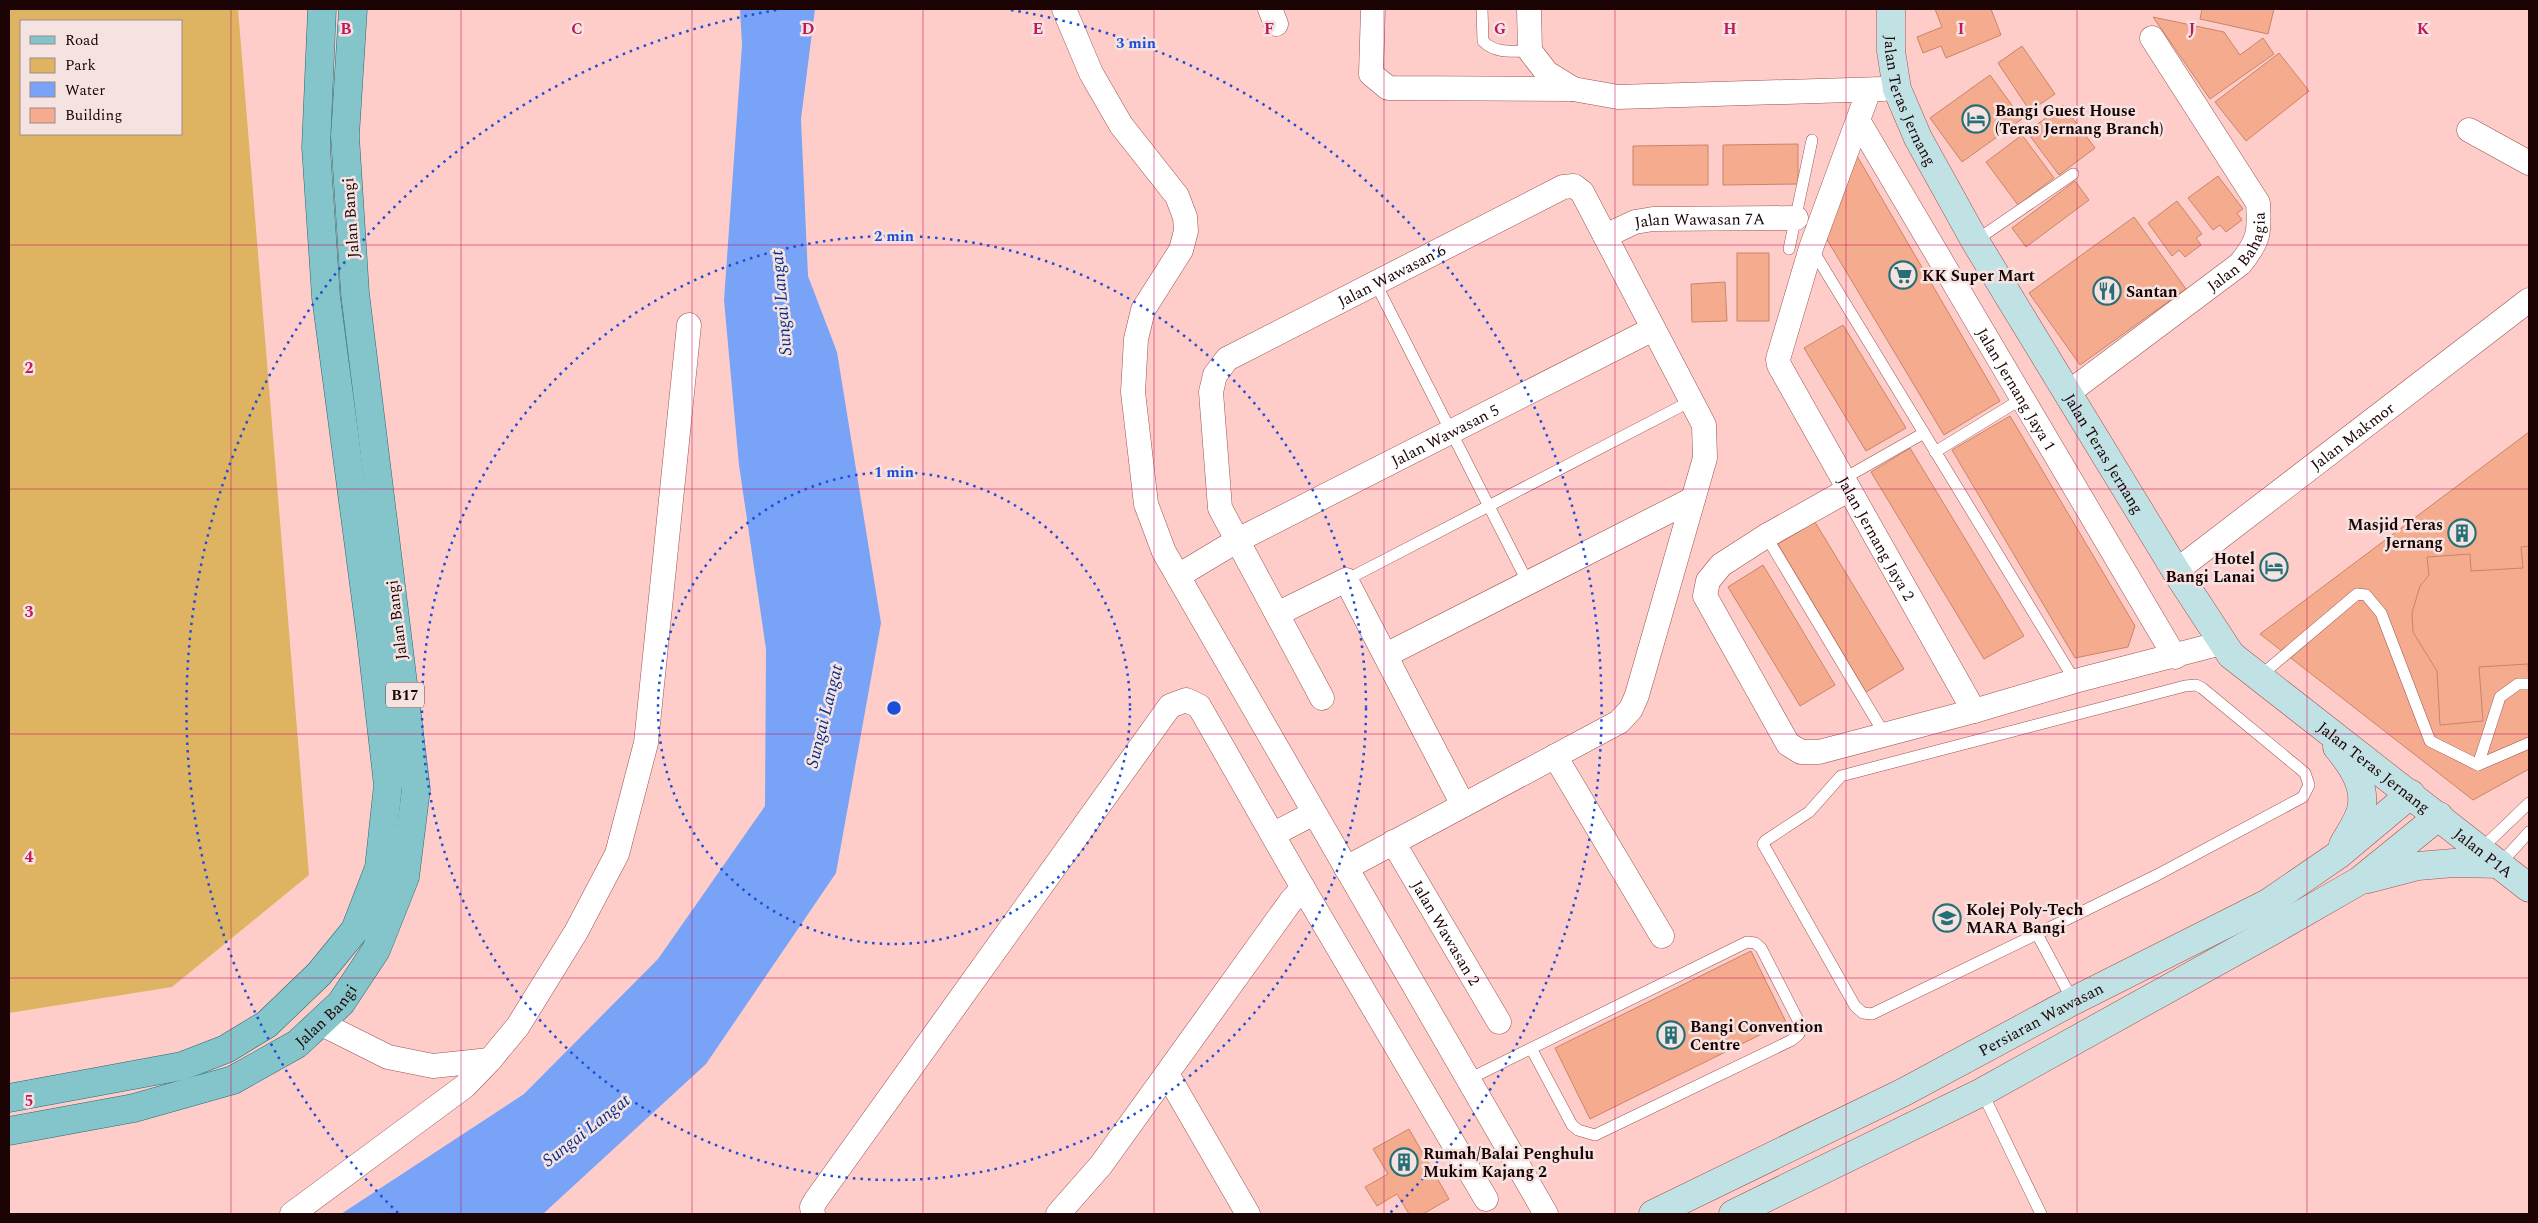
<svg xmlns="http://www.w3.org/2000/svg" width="2538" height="1223" viewBox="0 0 2538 1223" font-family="Spectral,serif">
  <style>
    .green { fill: #deb463; fill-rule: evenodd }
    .water { fill: #79a3f6 }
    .building { fill: #f5ab8e; stroke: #ca8468 }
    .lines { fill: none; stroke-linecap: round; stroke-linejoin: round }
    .service-casing { stroke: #9a5350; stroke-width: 12 }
    .minor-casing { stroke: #9a5350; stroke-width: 25 }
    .secondary-casing { stroke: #9a5350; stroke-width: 29 }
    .primary-casing { stroke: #29696f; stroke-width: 29 }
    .service { stroke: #fff; stroke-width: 11 }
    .minor { stroke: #fff; stroke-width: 24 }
    .secondary { stroke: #c1e2e5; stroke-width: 28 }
    .primary { stroke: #83c5cb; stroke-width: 28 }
    .grid { fill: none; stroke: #c2185b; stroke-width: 1; stroke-opacity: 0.55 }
    .ring { fill: none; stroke: #1d4ed8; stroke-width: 2.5; stroke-dasharray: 2.5 5 }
    .labels { text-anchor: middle; stroke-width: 5; stroke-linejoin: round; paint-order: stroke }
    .shield { fill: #f5e3e2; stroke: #5e4747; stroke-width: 1 }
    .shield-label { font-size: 15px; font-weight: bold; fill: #1d0404 }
    .street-label { font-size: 16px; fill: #1d0404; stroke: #f5e3e2 }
    .poi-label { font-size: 16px; font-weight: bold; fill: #1d0404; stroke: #f5e3e2; text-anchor: start }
    .water-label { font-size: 18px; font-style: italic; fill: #072f88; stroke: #f5e3e2 }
    .grid-label { font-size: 16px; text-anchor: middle; font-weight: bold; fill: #c2185b; stroke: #f5e3e2; stroke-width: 5; stroke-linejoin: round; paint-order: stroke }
    .centre { fill: #1d4ed8; stroke: #f5e3e2; stroke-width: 2.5 }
    .ring-label { font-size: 15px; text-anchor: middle; font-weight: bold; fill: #1d4ed8; stroke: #f5e3e2; stroke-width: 5; stroke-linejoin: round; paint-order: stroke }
  </style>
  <rect width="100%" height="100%" fill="#ffcdc9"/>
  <!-- green -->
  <path class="green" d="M9,9H238L309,875L172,987L9,1013ZM21,21H181V134H21Z"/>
  <!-- water -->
  <polygon class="water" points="740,9 815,9 801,119 808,276 837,352 881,623 836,873 706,1064 544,1213 341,1214 524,1094 658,959 765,806 766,649 739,465 724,300 742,45"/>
  <!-- building -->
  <g class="building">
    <polygon points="1935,9 1991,9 2001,35 1946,58 1941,46 1923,53 1917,37 1942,27"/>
    <polygon points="2202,9 2274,9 2268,34 2200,19"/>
    <polygon points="2153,17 2224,32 2240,55 2263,38 2274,54 2210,99"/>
    <polygon points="2022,46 2055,94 2030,111 1998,63"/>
    <polygon points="2279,53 2309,91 2246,141 2215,102"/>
    <polygon points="1990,75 2022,119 1962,162 1930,118"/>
    <polygon points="2063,105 2095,148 2059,175 2027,132"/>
    <polygon points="2022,135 2054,178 2018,205 1986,162"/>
    <polygon points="1798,144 1798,184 1723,185 1723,145"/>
    <polygon points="1708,145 1708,185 1633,185 1633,146"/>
    <polygon points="1857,156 2000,401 1944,435 1826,238"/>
    <polygon points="2218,176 2243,209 2237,213 2242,220 2226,232 2220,225 2213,230 2188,198"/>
    <polygon points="2075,181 2089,200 2026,247 2012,228"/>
    <polygon points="2177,201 2202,234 2196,238 2201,245 2185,257 2179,250 2172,256 2148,223"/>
    <polygon points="2134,217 2186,289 2080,365 2029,293"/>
    <rect x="1737" y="253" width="32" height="68"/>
    <polygon points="1725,282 1727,321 1692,322 1691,284"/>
    <polygon points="1843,325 1906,428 1866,451 1804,348"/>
    <polygon points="2010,416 2135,626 2128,647 2075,658 1952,450"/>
    <polygon points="2529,432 2529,769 2473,800 2260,634"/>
    <polygon points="1910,448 2024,636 1984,659 1871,472"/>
    <polygon points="1815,522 1904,669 1866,692 1778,544"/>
    <polygon points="2529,546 2529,687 2528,664 2479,667 2483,721 2440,725 2437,671 2413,632 2412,613 2420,586 2429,575 2427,557 2470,554 2471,571 2523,568 2521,547"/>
    <polygon points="1763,565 1835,685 1800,706 1728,587"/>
    <polygon points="1751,951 1786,1022 1590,1119 1555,1048"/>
    <polygon points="1409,1129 1449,1199 1423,1214 1409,1214 1397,1194 1377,1206 1365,1187 1388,1174 1373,1149"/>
  </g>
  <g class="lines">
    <!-- service casing -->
    <g class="service-casing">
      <g id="service">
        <path d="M1482,9L1483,41C1495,54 1513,51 1530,51"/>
        <polyline points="1975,241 2073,174"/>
        <polyline points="1789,249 1812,140"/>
        <polyline points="1812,249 2075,681"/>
        <polyline points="1376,284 1528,583"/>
        <polyline points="1935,452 2023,398"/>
        <polyline points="1843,479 1924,433"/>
        <polyline points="1766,536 1885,735"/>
        <polyline points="1346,580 1691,401"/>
        <polyline points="2260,676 2357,594 2366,595 2381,613 2430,741 2478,765 2529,743"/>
        <polyline points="2478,765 2500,697 2518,684 2529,684"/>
        <polyline points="2481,849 2529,803"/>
        <polyline points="2500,864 2529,832"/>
        <polyline points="2037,934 1872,1014 1863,1013 1855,1006 1763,844 1765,841 1809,812 1841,776 2185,686 2196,685 2202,688 2305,773 2309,785 2303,797 2157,875 2037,934 2073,1001"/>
        <polyline points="1469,1079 1747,942 1755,943 1761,948 1801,1026 1799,1034 1792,1040 1595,1135 1578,1130 1572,1125 1532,1050"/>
        <polyline points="1982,1092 2041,1214"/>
      </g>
    </g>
    <!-- minor casing -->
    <g class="minor-casing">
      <g id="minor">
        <polyline points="1064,9 1091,73 1121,125 1177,196 1185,217 1186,231 1181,250 1143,310 1136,339 1133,392 1146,504 1164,552 1546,1214"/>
        <polyline points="1270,9 1276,24"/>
        <polyline points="1373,9 1371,74 1388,88 1573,89"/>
        <polyline points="1529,9 1530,51 1547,73 1573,89 1618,97 1883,89"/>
        <path id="s1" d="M1869,90L1811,248L1778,359L1779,365L1974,711"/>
        <path id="s2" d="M1859,122L2175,657"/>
        <polyline points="2469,130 2529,163"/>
        <path id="s3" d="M1605,236L1635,222L1653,219L1796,218"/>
        <path id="s4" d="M2068,393L2240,264C2259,241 2260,232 2258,203L2152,38"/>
        <polyline points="1848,490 1766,536 1721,565 1708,581 1705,596 1788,744 1801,752 1819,752 1974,711 2075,681 2222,643"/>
        <path id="s5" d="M2176,571L2529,300"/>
        <path id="s6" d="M1178,576L1238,540L1653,329"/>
        <polyline points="1277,614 1346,580 1463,805"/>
        <polyline points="1386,655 1693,499"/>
        <path id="s7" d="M1322,698L1220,508L1211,392L1215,375L1227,359L1563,187L1574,186L1582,192L1704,425L1705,458L1637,695L1631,709L1619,722L1346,868"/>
        <polyline points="1555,756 1662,936"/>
        <polyline points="1274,834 1314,813"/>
        <path id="s8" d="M1393,842L1499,1022"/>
        <polyline points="1303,888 1486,1199"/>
        <polyline points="320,1023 388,1057 433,1066 490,1060"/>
        <polyline points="1167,1074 1248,1214"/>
        <polyline points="292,1214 465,1086 490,1060 518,1026 576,932 617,854 646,743 689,325"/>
        <polyline points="813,1214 812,1207 816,1200 1170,706 1186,700 1199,706 1303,888 1291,901 1101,1165 1058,1214"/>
      </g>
    </g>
    <!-- secondary casing -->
    <g class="secondary-casing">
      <g id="secondary">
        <path id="s9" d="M1891,9V51L1897,89L1918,138L1975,241L2176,571L2231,655L2529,888"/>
        <path d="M2337,747C2351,764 2367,786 2361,810C2358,822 2349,834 2343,845"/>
        <polyline points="2368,879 2418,866 2454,863 2500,864"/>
        <path id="s10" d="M1653,1214L1904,1092L2073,1001L2268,903L2338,855L2411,794"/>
        <polyline points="1733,1214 1982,1092 2272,931 2359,881 2439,816"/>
      </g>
    </g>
    <!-- primary casing -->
    <g class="primary-casing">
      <g id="primary">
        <polyline points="9,1098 182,1066 226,1049 267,1024 319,974 355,930 379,868 388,785 371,637 326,297 316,147 322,9"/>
        <path id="s11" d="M9,1131L134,1108L233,1080L297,1044L341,1003L376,950L405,877L416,789L355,293L345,136L353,9"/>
      </g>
    </g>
    <!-- service -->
    <use href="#service" class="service"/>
    <!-- minor -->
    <use href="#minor" class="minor"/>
    <!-- secondary -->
    <use href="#secondary" class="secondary"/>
    <!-- primary -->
    <use href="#primary" class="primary"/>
  </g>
  <!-- grid -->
  <path class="grid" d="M231,9V1214M461,9V1214M692,9V1214M923,9V1214M1154,9V1214M1384,9V1214M1615,9V1214M1846,9V1214M2077,9V1214M2307,9V1214M9,245H2529M9,489H2529M9,734H2529M9,978H2529"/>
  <!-- distance rings -->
  <g class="ring">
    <circle cx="894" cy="708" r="236"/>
    <circle cx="894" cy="708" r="472"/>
    <path d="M398 1213A708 708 0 0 1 777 10M1011 10A708 708 0 0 1 1390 1213"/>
  </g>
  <!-- icons -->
  <defs>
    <g id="hotel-ring" transform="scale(1.4375)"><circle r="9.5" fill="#f5e3e2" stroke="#256f76" stroke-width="1.5"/><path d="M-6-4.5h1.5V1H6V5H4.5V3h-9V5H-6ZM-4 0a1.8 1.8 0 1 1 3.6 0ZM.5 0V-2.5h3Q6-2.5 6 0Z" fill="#256f76"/></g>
    <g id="supermarket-ring" transform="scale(1.4375)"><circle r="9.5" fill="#f5e3e2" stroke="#256f76" stroke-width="1.5"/><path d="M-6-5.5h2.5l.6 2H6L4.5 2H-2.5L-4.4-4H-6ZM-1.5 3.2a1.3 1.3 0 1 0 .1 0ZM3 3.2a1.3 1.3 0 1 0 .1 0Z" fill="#256f76"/></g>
    <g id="restaurant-ring" transform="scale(1.4375)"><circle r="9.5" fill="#f5e3e2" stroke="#256f76" stroke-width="1.5"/><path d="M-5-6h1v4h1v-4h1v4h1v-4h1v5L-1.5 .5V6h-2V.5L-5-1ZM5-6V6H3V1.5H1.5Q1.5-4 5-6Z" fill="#256f76"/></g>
    <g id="building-ring" transform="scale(1.4375)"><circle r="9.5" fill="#f5e3e2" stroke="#256f76" stroke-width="1.5"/><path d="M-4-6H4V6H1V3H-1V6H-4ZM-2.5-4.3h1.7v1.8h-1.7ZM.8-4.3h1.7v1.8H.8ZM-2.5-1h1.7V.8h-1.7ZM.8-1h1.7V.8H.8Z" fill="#256f76"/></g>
    <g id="university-ring" transform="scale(1.4375)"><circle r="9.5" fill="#f5e3e2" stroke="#256f76" stroke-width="1.5"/><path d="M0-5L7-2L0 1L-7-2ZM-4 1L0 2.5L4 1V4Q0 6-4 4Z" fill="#256f76"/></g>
  </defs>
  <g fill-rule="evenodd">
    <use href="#hotel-ring" x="1976" y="119"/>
    <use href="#supermarket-ring" x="1903" y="275"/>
    <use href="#restaurant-ring" x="2107" y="291"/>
    <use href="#building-ring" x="2462" y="533"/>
    <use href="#hotel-ring" x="2274" y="567"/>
    <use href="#university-ring" x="1947" y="918"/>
    <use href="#building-ring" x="1671" y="1035"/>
    <use href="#building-ring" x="1404" y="1162"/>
  </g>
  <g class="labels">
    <!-- shield labels -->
    <rect class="shield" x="386" y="682.5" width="38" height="25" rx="4"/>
    <g class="shield-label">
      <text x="405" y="700">B17</text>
    </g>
    <!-- street labels -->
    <g class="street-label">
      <text dy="6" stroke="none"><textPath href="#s9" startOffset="95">Jalan Teras Jernang</textPath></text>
      <text transform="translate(350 218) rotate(-94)" y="6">Jalan Bangi</text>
      <text dy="6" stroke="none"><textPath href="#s3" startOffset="98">Jalan Wawasan 7A</textPath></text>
      <text dy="6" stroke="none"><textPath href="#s4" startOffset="224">Jalan Bahagia</textPath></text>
      <text dy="6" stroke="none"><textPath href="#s7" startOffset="554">Jalan Wawasan 6</textPath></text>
      <text dy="6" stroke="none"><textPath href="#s2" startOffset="310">Jalan Jernang Jaya 1</textPath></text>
      <text dy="6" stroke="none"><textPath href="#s6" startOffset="302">Jalan Wawasan 5</textPath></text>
      <text dy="6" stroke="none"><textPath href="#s5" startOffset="222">Jalan Makmor</textPath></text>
      <text dy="6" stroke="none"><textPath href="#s9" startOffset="500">Jalan Teras Jernang</textPath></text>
      <text dy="6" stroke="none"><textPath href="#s1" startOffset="489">Jalan Jernang Jaya 2</textPath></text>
      <text transform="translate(396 620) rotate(-97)" y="6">Jalan Bangi</text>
      <text dy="6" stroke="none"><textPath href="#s9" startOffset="920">Jalan Teras Jernang</textPath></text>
      <text dy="6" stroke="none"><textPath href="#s9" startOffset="1059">Jalan P1A</textPath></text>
      <text dy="6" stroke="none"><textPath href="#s8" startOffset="105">Jalan Wawasan 2</textPath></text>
      <text dy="6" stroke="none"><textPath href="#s11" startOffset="344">Jalan Bangi</textPath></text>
      <text dy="6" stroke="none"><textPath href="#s10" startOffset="434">Persiaran Wawasan</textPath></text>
    </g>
    <!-- poi labels -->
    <g class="poi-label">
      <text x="1995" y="116">Bangi Guest House<tspan x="1995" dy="18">(Teras Jernang Branch)</tspan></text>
      <text x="1922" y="281">KK Super Mart</text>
      <text x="2126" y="297">Santan</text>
      <text x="2443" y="530" text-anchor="end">Masjid Teras<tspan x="2443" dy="18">Jernang</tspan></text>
      <text x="2255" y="564" text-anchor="end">Hotel<tspan x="2255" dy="18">Bangi Lanai</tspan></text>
      <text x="1966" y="915">Kolej Poly-Tech<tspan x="1966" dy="18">MARA Bangi</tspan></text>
      <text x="1690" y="1032">Bangi Convention<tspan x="1690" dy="18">Centre</tspan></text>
      <text x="1423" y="1159">Rumah/Balai Penghulu<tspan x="1423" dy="18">Mukim Kajang 2</tspan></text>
    </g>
    <!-- water labels -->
    <g class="water-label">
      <text transform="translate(781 303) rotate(-95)" y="6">Sungai Langat</text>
      <text transform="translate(824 716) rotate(-76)" y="6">Sungai Langat</text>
      <text transform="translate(586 1130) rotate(-38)" y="6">Sungai Langat</text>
    </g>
  </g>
  <g class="grid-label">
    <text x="346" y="34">B</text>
    <text x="577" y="34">C</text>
    <text x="808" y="34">D</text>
    <text x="1038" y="34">E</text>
    <text x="1269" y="34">F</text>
    <text x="1500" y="34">G</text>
    <text x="1730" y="34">H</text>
    <text x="1961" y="34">I</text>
    <text x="2192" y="34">J</text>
    <text x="2423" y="34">K</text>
    <text x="29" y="373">2</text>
    <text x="29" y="617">3</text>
    <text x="29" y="862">4</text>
    <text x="29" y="1106">5</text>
  </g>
  <circle cx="894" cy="708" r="8" class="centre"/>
  <g class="ring-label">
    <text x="1136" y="48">3 min</text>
    <text x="894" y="241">2 min</text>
    <text x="894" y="477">1 min</text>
  </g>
  <!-- border -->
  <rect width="2538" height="1223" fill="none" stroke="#1d0404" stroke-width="20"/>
  <!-- legend -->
  <rect x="20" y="20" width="162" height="115" fill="#f5e3e2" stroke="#9f8a89"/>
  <rect x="30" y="36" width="25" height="8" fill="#83c5cb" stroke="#9f8a89"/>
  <text x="65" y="45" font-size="15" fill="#1d0404">Road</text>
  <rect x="30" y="58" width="25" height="15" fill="#deb463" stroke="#9f8a89"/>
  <text x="65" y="70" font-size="15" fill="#1d0404">Park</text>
  <rect x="30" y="82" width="25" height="15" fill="#79a3f6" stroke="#9f8a89"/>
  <text x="65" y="95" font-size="15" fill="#1d0404">Water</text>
  <rect x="30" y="108" width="25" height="15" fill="#f5ab8e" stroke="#9f8a89"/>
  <text x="65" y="120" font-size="15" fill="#1d0404">Building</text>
</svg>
